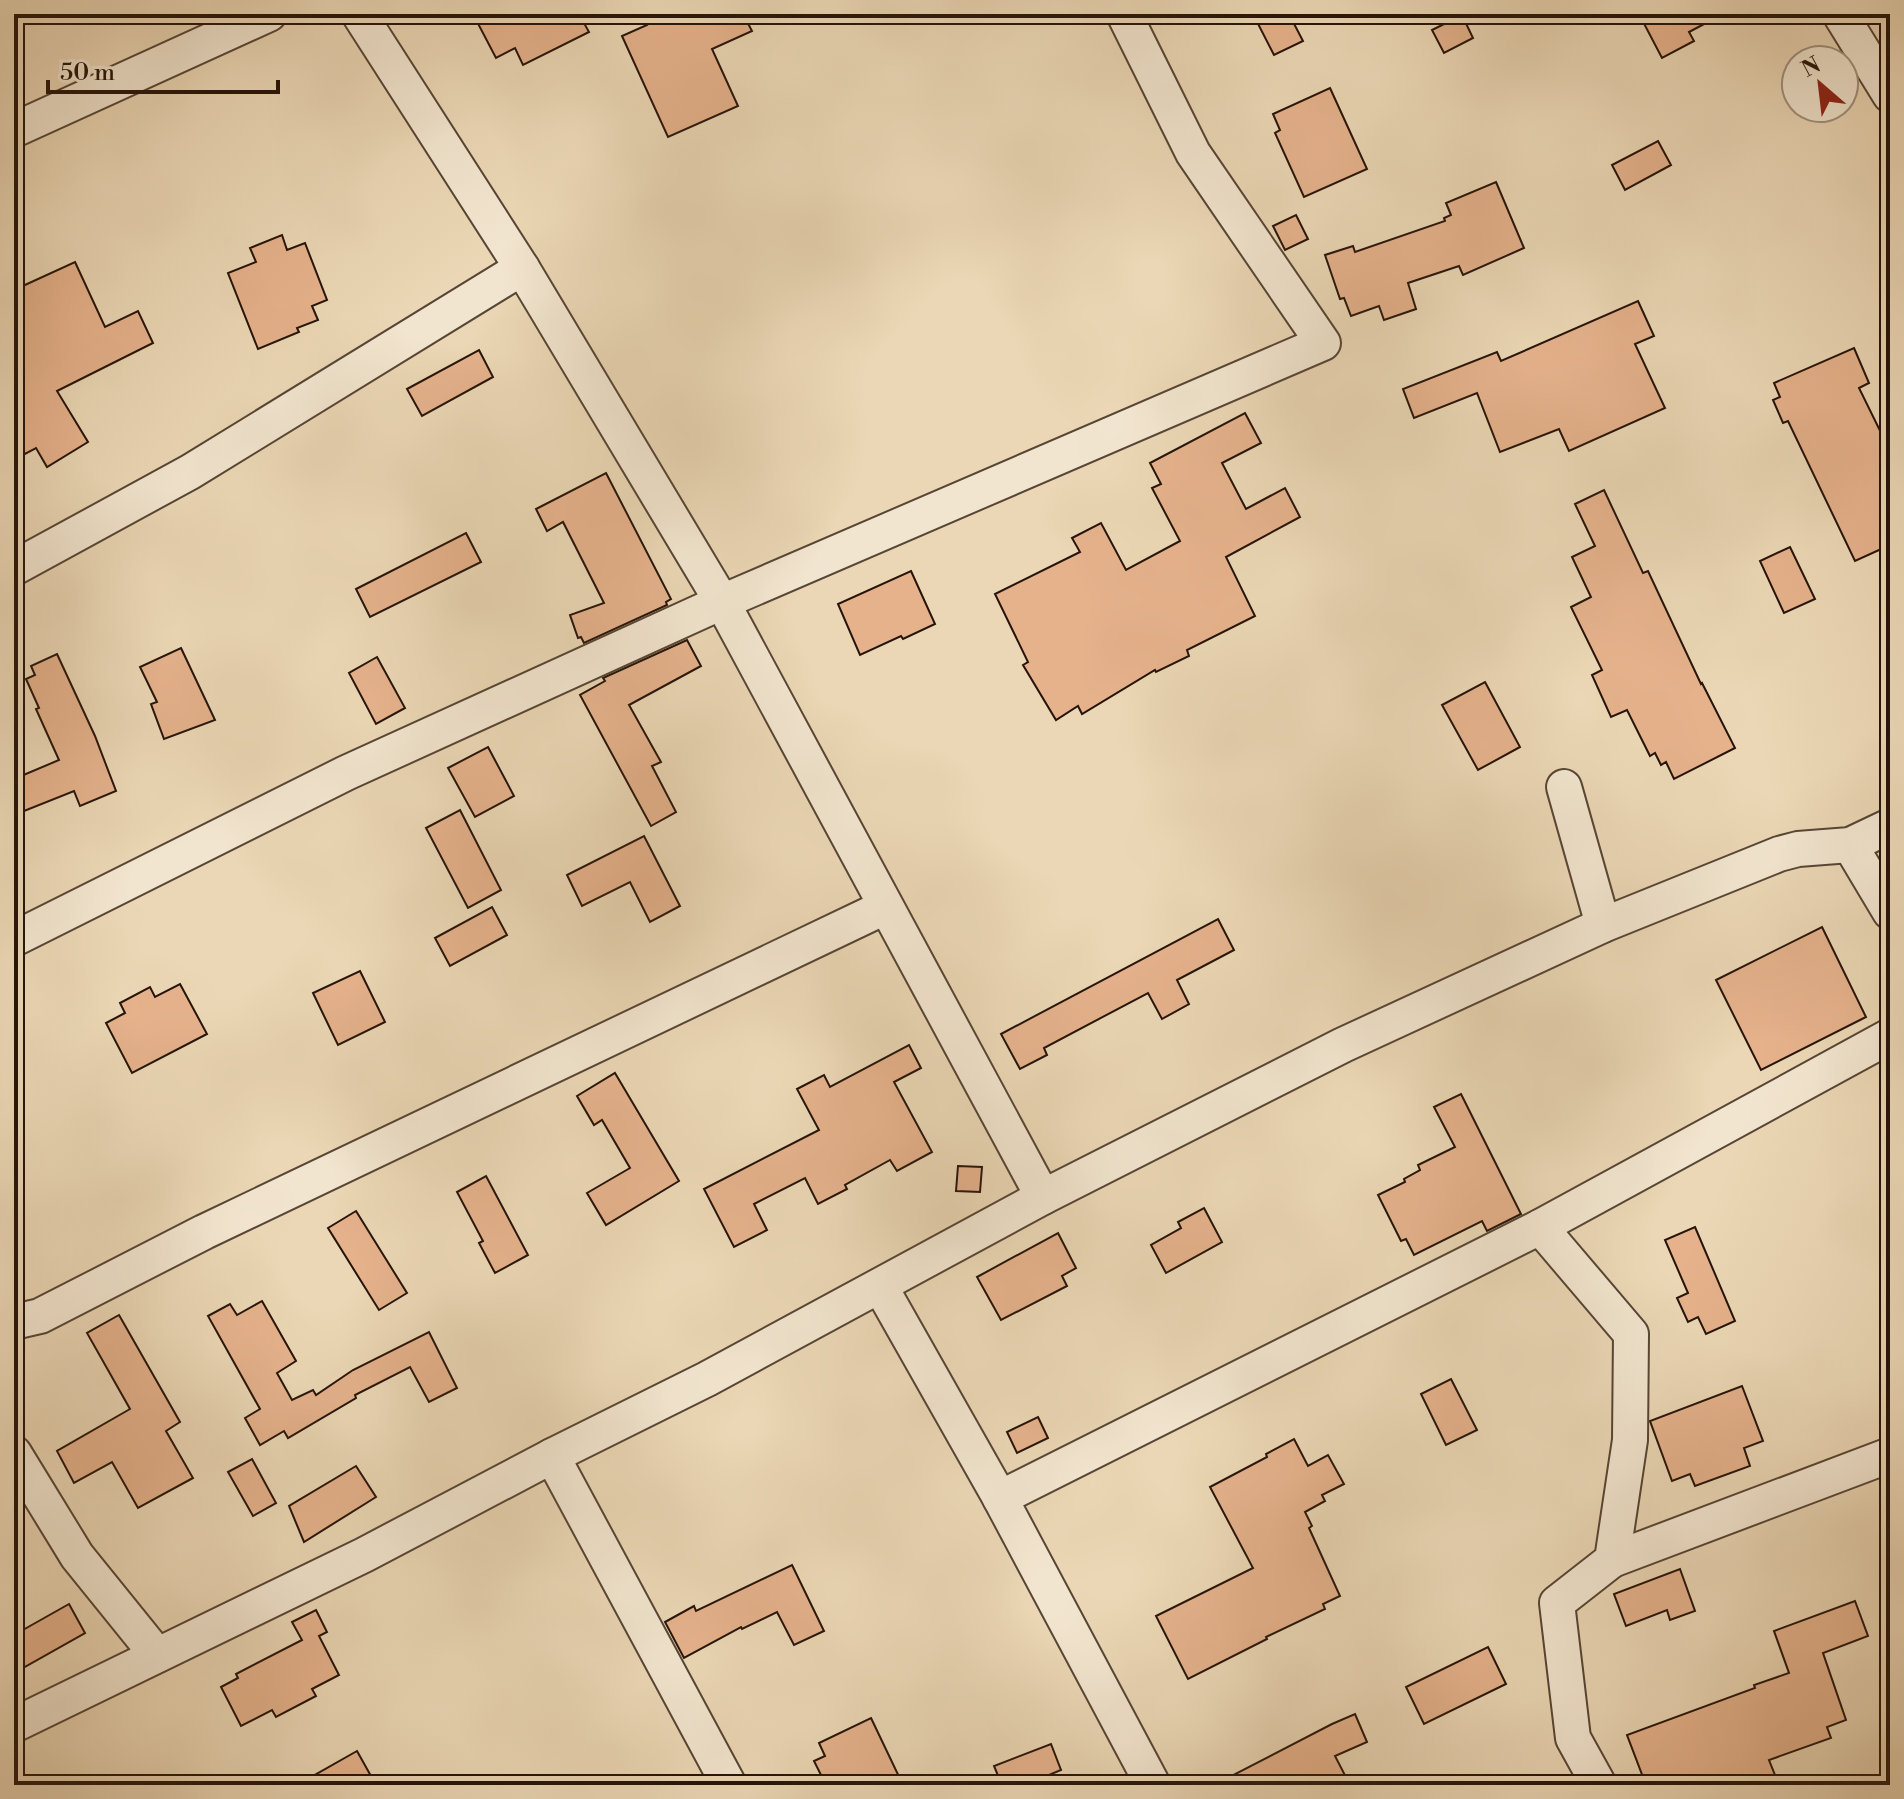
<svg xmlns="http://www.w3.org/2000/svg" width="1904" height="1799" viewBox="0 0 1904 1799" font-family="'Libre Bodoni',serif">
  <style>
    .building { fill: #e5b28c; stroke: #26140a; stroke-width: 2 }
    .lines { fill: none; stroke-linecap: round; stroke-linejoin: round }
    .street-casing { stroke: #574535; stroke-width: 38 }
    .street { stroke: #f2e5cf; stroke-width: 34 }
  </style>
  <rect width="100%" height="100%" fill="#ebd7b5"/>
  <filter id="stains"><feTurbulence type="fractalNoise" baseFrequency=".0025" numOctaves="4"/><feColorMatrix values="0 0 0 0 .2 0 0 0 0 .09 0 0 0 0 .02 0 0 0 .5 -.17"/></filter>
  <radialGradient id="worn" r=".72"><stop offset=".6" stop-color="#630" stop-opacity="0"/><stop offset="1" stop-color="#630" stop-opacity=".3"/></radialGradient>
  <!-- building -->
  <g class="building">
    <polygon points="473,14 579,14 589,32 523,65 515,48 496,58"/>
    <polygon points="642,14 743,14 752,31 712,49 738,106 668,137 622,36 647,25"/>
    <polygon points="1253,14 1289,14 1303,41 1274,55"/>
    <polygon points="1639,14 1723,14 1689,32 1694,41 1662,58"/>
    <polygon points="1462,15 1473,38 1444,53 1432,30"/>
    <polygon points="1330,88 1367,169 1304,197 1275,133 1280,130 1273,114"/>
    <polygon points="1658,141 1671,165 1625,190 1612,165"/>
    <polygon points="1496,182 1524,248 1463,275 1459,266 1408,283 1416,309 1384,320 1379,306 1351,316 1344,298 1340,299 1325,255 1353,246 1355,252 1445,221 1444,218 1451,215 1446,203"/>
    <polygon points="1296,215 1308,239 1285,250 1273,226"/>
    <polygon points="282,235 287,250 305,243 327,300 312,306 318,320 297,328 299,332 258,349 228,273 256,262 250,248"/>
    <polygon points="75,262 105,327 138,311 153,343 57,391 88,442 47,467 36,448 25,454 14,436 14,290"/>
    <polygon points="1638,301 1654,336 1635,344 1665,408 1569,451 1559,429 1500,452 1477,393 1414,418 1403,389 1497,352 1501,361"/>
    <polygon points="1854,348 1869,383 1859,388 1890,451 1890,545 1855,561 1788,421 1783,423 1773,400 1780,397 1774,383"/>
    <polygon points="479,350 493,377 422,416 407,389"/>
    <polygon points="1245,413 1261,443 1222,463 1246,509 1285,488 1300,517 1226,557 1255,616 1187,650 1189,656 1156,672 1155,670 1082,714 1078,706 1056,720 1023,665 1028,662 995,594 1080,552 1072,538 1101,523 1126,570 1180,541 1152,488 1161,484 1150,463"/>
    <polygon points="606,473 671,599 666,602 667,605 584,643 581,637 578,638 570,615 604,603 563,522 547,531 536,509"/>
    <polygon points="1604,490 1643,573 1648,571 1701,684 1702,683 1735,748 1674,779 1666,762 1661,765 1655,753 1650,756 1627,710 1611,717 1592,675 1602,670 1571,607 1591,597 1572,557 1595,546 1575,504"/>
    <polygon points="466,533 481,562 370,617 356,589"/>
    <polygon points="1790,547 1815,599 1784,613 1760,561"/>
    <polygon points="911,571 935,624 903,639 901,636 860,655 838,604"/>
    <polygon points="687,640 701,666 629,705 661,762 652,766 676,812 651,826 580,695 605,681 603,678"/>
    <polygon points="181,648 215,720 164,739 151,704 157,702 140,667"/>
    <polygon points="57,654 95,736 116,791 80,806 74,791 14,815 14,779 59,760 36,709 39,708 26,679 35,675 31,666"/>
    <polygon points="377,657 405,708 376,724 349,673"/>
    <polygon points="1485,682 1520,747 1478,770 1442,705"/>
    <polygon points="488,747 514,796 475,817 448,768"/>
    <polygon points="460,810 501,890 468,908 426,828"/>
    <polygon points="644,836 680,906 650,922 630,882 582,906 567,875"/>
    <polygon points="492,907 507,935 450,966 435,938"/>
    <polygon points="1218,919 1234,950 1177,980 1189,1004 1162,1019 1148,993 1044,1048 1047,1055 1020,1069 1001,1034"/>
    <polygon points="1822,927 1866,1017 1761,1070 1716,980"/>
    <polygon points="360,971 385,1022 338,1045 313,993"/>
    <polygon points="180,984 207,1034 132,1073 106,1023 125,1013 120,1003 150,987 155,997"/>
    <polygon points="909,1045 921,1068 894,1082 932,1152 897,1171 890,1160 845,1185 847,1189 818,1204 805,1178 754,1204 767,1230 734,1247 704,1189 819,1130 797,1089 824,1075 830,1087"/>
    <polygon points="615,1073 679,1181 606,1225 587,1193 630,1168 602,1120 594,1125 577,1096"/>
    <polygon points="1461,1094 1521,1214 1487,1231 1482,1221 1414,1255 1406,1239 1401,1241 1378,1195 1405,1182 1404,1179 1420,1170 1418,1165 1455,1147 1434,1107"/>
    <polygon points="958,1166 982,1167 980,1192 956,1191"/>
    <polygon points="486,1176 528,1255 495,1273 479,1243 483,1241 457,1192"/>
    <polygon points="1204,1208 1222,1242 1166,1273 1151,1245 1181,1228 1178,1222"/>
    <polygon points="356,1211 407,1293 379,1310 328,1228"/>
    <polygon points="1695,1227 1735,1321 1706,1334 1698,1317 1688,1322 1677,1298 1688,1293 1665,1240"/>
    <polygon points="1058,1233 1076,1268 1062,1276 1067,1286 1001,1320 977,1277"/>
    <polygon points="262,1301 296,1361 277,1373 292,1400 313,1390 316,1395 353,1370 429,1332 457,1388 429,1402 410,1367 355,1395 356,1398 288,1438 284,1431 260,1445 245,1418 260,1409 208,1316 230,1304 237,1315"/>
    <polygon points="119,1315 180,1422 166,1431 193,1478 138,1508 112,1462 74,1483 57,1451 130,1409 87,1333"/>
    <polygon points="1451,1379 1477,1430 1446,1445 1421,1394"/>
    <polygon points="1742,1386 1763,1441 1744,1448 1750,1466 1695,1486 1690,1474 1672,1481 1650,1421"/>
    <polygon points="1038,1417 1048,1438 1017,1453 1007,1432"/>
    <polygon points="1294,1439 1308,1466 1328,1455 1344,1484 1322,1495 1325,1501 1305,1512 1312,1526 1309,1528 1340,1596 1323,1604 1325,1609 1266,1637 1267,1639 1188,1679 1156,1616 1253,1568 1210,1487 1267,1457 1266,1454"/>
    <polygon points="252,1459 276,1503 253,1516 228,1472"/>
    <polygon points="356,1466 376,1497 304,1542 289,1506"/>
    <polygon points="792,1565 824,1631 794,1645 777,1612 742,1629 741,1627 684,1658 665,1622 694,1606 696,1611"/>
    <polygon points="1680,1569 1695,1611 1670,1620 1667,1610 1626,1626 1614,1594"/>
    <polygon points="1855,1601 1868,1636 1823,1653 1846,1720 1827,1727 1831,1738 1769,1760 1779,1785 1646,1785 1627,1735 1755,1688 1754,1685 1789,1673 1774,1631"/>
    <polygon points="69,1604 85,1633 14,1673 14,1635"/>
    <polygon points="316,1610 327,1632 319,1636 339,1675 312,1689 316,1696 276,1717 272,1710 241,1726 221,1687 238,1678 236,1674 302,1640 292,1622"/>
    <polygon points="1488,1647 1506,1684 1424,1724 1406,1687"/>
    <polygon points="1355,1714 1367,1742 1335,1756 1350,1785 1214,1785 1332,1724"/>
    <polygon points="871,1718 903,1785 826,1785 814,1761 825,1756 819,1743"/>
    <polygon points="1051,1744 1061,1770 1025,1785 1002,1785 994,1766"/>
    <polygon points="357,1751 376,1785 297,1785"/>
  </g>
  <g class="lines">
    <!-- street casing -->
    <g class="street-casing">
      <g id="street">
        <polyline points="359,14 522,268 722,602 1043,1197"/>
        <polyline points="1840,14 1890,95"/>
        <polyline points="14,130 269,14"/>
        <polyline points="14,568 190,472 522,268"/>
        <polyline points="1564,787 1603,925"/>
        <polyline points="1850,845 1890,912"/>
        <polyline points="14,939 346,773 722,602 1323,343 1193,153 1124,14"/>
        <polyline points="1540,1227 1631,1334 1630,1440 1612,1560 1557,1603 1573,1738 1599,1785"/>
        <polyline points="880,1286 1000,1498 1153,1785"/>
        <polyline points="14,1322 40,1316 204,1232 885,907"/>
        <polyline points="14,1453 77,1556 157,1655"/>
        <polyline points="552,1456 729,1785"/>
        <polyline points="1000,1498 1540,1227 1890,1036"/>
        <polyline points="1612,1560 1890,1455"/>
        <polyline points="14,1725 364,1555 552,1456 707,1379 1043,1197 1343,1045 1603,925 1779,854 1798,849 1850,845 1890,826"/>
      </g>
    </g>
    <!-- street -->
    <use href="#street" class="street"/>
  </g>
  <!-- margin -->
  <rect width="1904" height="1799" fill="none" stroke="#ebd7b5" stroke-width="48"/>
  <rect x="16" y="16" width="1872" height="1767" fill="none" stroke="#26140a" stroke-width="4"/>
  <rect x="24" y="24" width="1856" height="1751" fill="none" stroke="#26140a" stroke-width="2"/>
  <!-- north arrow -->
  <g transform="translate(1820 84) rotate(332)"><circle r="38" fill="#f2e5cf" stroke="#a09180" stroke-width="2"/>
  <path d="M0-6L14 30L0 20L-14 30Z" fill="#8f2418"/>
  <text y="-12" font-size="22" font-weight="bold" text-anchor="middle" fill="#26140a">N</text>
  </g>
  <!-- scale -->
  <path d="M48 80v12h230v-12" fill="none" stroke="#26140a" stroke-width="4"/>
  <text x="60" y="80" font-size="24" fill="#26140a" stroke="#f2e5cf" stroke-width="6" paint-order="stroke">50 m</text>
  <rect width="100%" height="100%" filter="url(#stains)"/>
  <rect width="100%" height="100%" fill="url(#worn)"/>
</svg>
